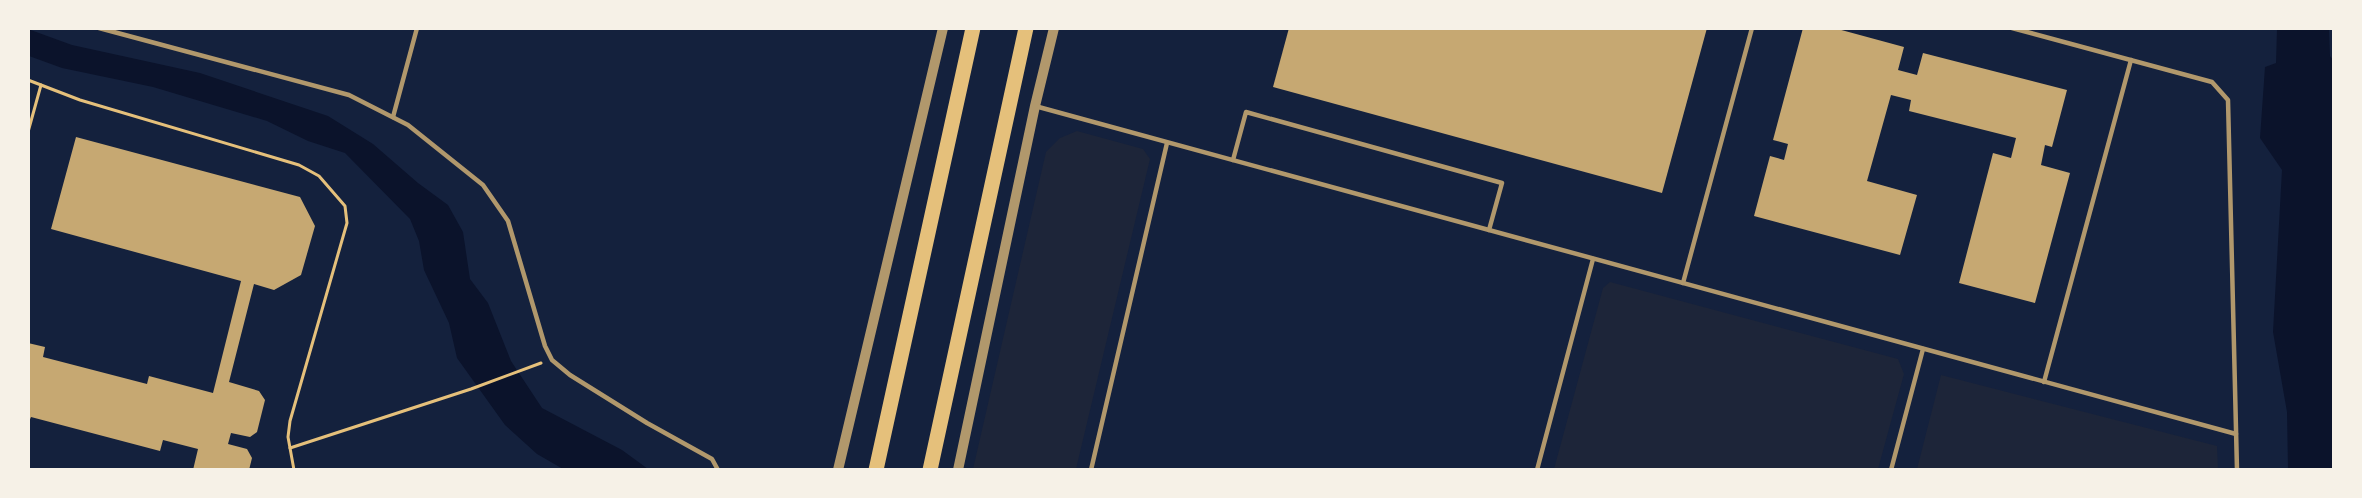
<svg xmlns="http://www.w3.org/2000/svg" width="2362" height="498" viewBox="0 0 2362 498" font-family="'Archivo Narrow',sans-serif">
  <style>
    .green { fill: #1d2539 }
    .water { fill: #0b132b }
    .building { fill: #c6a872 }
    .lines { fill: none; stroke-linecap: round; stroke-linejoin: round }
    .path { stroke: #e5c07b; stroke-width: 3 }
    .service { stroke: #b1986c; stroke-width: 4.5 }
    .tertiary { stroke: #b1986c; stroke-width: 10 }
    .primary { stroke: #e5c07b; stroke-width: 15 }
  </style>
  <rect width="100%" height="100%" fill="#14213d"/>
  <!-- green -->
  <g class="green">
    <polygon points="1077,131 1143,149 1150,159 1076,469 973,469 1046,152 1060,138"/>
    <polygon points="1610,282 1898,359 1904,374 1878,469 1554,469 1603,288"/>
    <polygon points="1941,375 2217,446 2218,469 1917,469"/>
  </g>
  <!-- water -->
  <g class="water">
    <polygon points="28,29 72,45 200,73 328,116 373,144 418,183 448,205 463,232 470,279 488,303 511,361 542,408 622,450 648,469 563,469 537,454 505,425 457,358 449,323 424,270 419,241 410,219 345,153 308,141 267,121 153,87 62,68 29,56"/>
    <polygon points="2277,29 2329,29 2330,56 2333,60 2333,469 2288,469 2287,412 2273,332 2282,170 2260,138 2265,67 2276,63"/>
  </g>
  <!-- building -->
  <g class="building">
    <polygon points="1289,28 1707,28 1662,193 1273,87"/>
    <polygon points="1803,28 1834,28 1904,47 1898,70 1917,75 1923,53 2067,90 2052,147 2045,145 2041,165 2070,173 2035,303 1959,283 1993,153 2011,158 2016,138 1909,111 1911,100 1891,95 1867,181 1917,195 1900,255 1754,216 1770,156 1784,160 1788,144 1773,140"/>
    <polygon points="76,137 300,197 315,226 301,275 274,290 254,284 229,382 259,391 265,400 257,432 250,437 231,433 228,444 247,449 252,458 249,470 193,470 198,449 163,440 160,451 31,417 28,424 28,343 45,347 43,357 147,384 149,376 213,393 241,281 51,229"/>
  </g>
  <g class="lines">
    <!-- path -->
    <g class="path">
      <polyline points="28,80 80,100 299,165 319,176 345,206 347,223 290,421 288,437 294,470"/>
      <polyline points="28,132 41,85"/>
      <polyline points="290,448 471,389 541,363"/>
    </g>
    <!-- service -->
    <g class="service">
      <polyline points="99,28 349,95 408,125 483,185 508,221 545,346 552,360 570,375 647,423 712,459 718,470"/>
      <polyline points="2012,28 2212,82 2228,100 2237,470"/>
      <polyline points="1035,106 2236,434"/>
      <polyline points="393,117 417,28"/>
      <polyline points="1233,160 1246,112 1502,183 1489,230"/>
      <polyline points="1683,283 1752,28"/>
      <polyline points="2044,382 2131,60"/>
      <polyline points="1091,470 1167,143"/>
      <polyline points="1537,470 1593,259"/>
      <polyline points="1891,470 1923,349"/>
    </g>
    <!-- tertiary -->
    <g class="tertiary">
      <polyline points="838,470 943,28"/>
      <polyline points="958,470 1035,106 1054,28"/>
    </g>
    <!-- primary -->
    <g class="primary">
      <polyline points="876,470 973,28"/>
      <polyline points="930,470 1026,28"/>
    </g>
  </g>
  <!-- border -->
  <rect width="2362" height="498" fill="none" stroke="#f6f1e7" stroke-width="60"/>
</svg>
